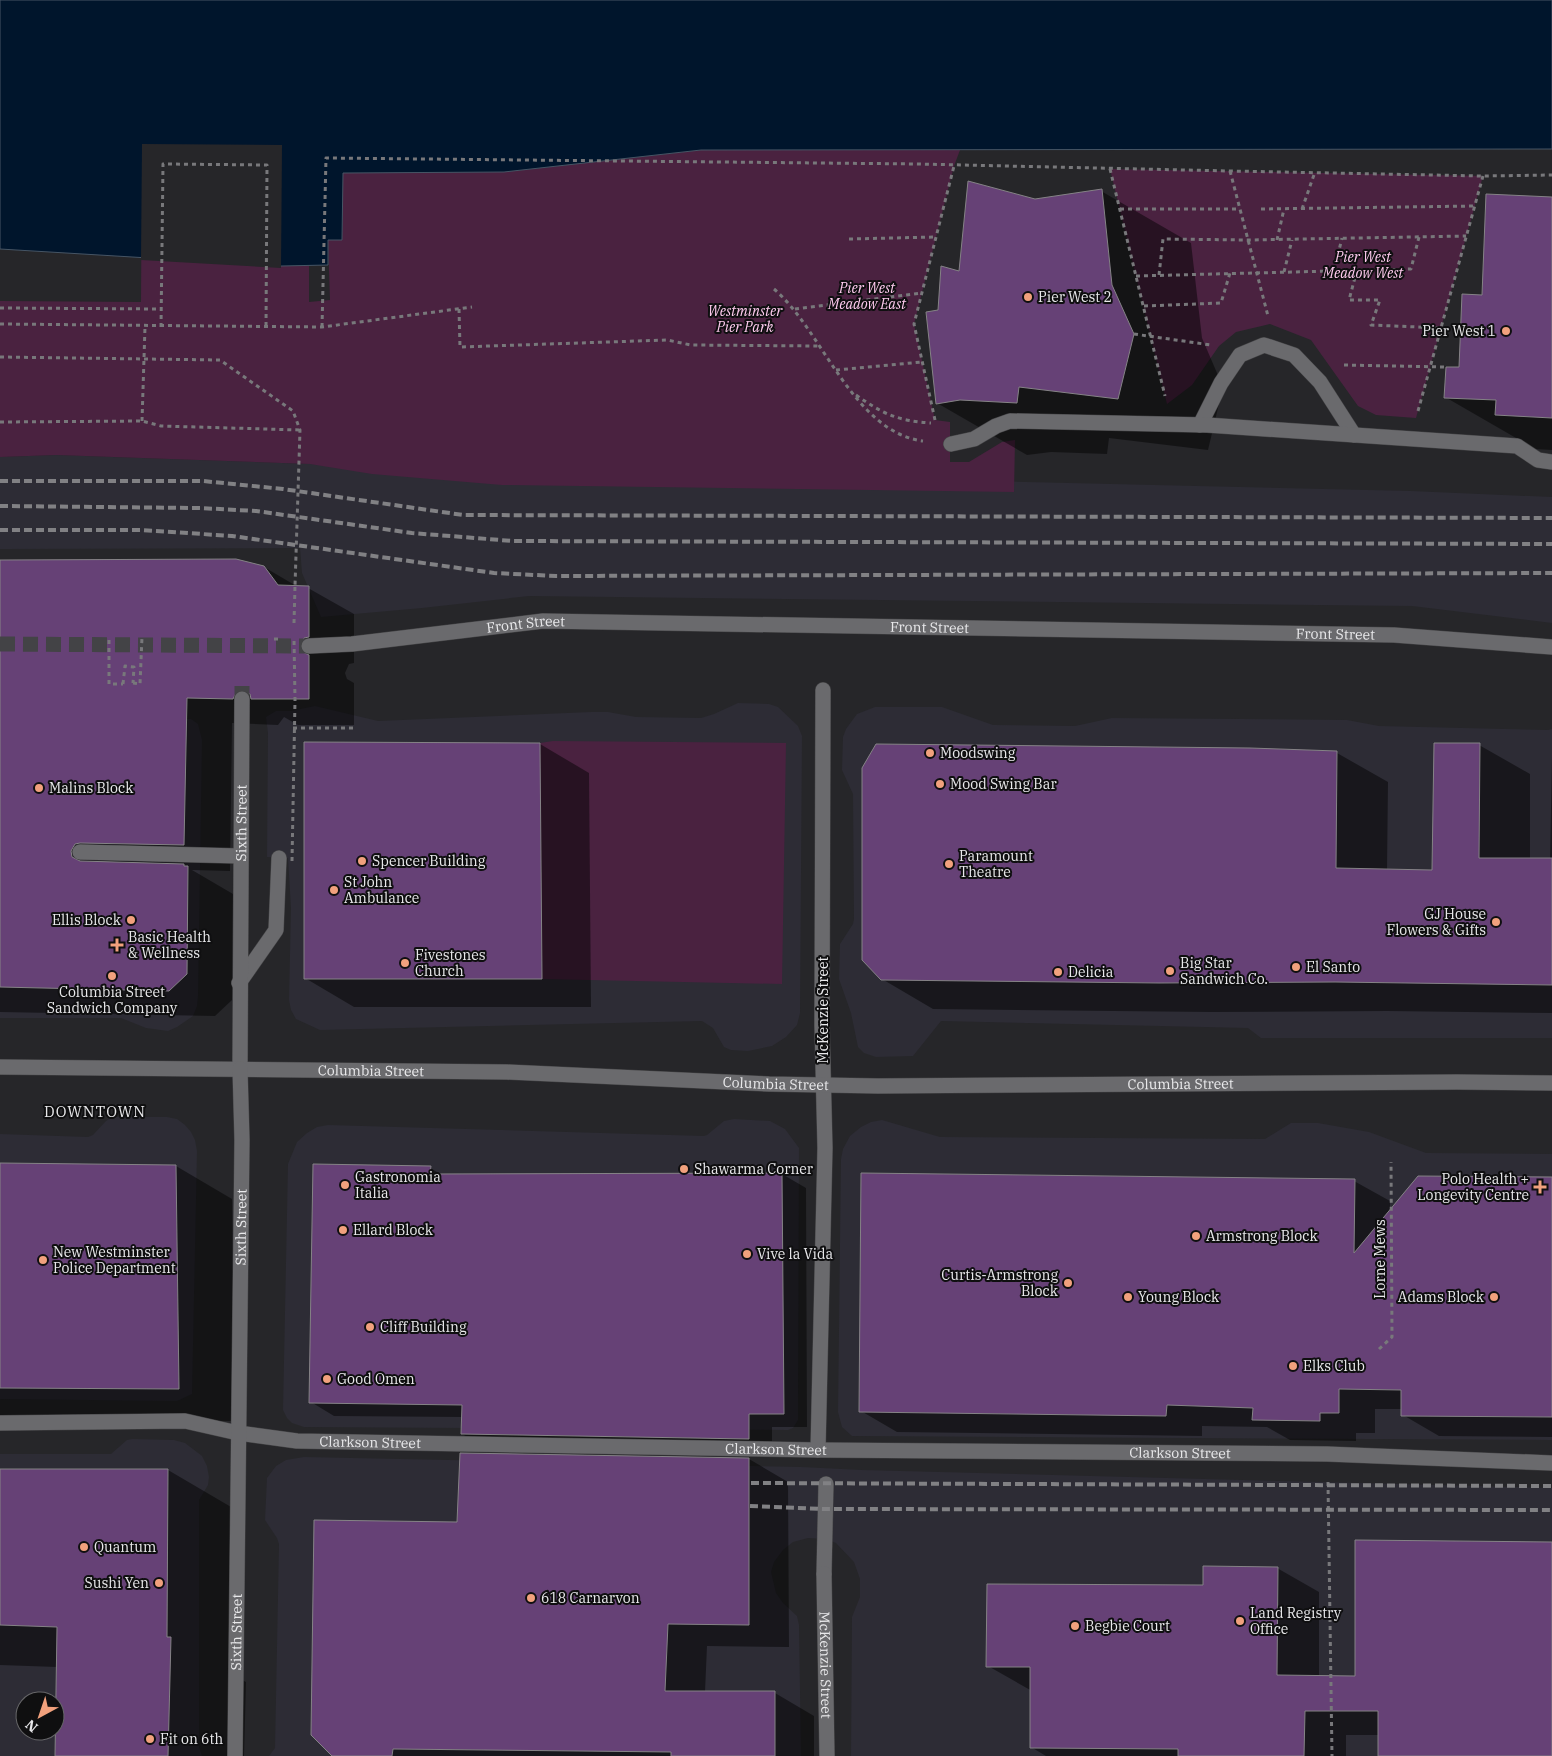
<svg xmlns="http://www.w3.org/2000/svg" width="1552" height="1756" viewBox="0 0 1552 1756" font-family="'IBM Plex Serif',serif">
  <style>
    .built { fill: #2d2c35; fill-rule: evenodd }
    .green { fill: #4a2240 }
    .water { fill: #00152c; stroke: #465565 }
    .pier { fill: #262629 }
    .shadow { fill: #0007 }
    .building { fill: #664176; stroke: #858386 }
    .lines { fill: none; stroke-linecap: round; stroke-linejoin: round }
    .street-tunnel { stroke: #434346; stroke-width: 15; stroke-dasharray: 15 8; stroke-linecap: butt }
    .secondary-tunnel { stroke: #434346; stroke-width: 15; stroke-dasharray: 15 8; stroke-linecap: butt }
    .lane-casing { stroke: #434345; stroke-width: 16 }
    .street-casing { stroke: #434345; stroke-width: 16 }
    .secondary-casing { stroke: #434345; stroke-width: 16 }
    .path { stroke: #78787b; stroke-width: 3; stroke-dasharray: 4 4; stroke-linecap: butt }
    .lane { stroke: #6a6a6d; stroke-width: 15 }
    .street { stroke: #6a6a6d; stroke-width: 15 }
    .secondary { stroke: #6a6a6d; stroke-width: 15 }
    .rail { stroke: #818184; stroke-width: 4; stroke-dasharray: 8 4; stroke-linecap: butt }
    .path-bridge { stroke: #78787b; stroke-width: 3; stroke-dasharray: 4 4; stroke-linecap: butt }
    .poi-dot { fill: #f1a17d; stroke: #0f0f10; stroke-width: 2 }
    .labels { text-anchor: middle; stroke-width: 4; stroke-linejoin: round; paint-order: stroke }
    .park-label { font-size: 14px; font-style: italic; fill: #ffcbef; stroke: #0f0f10 }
    .poi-label { font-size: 14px; fill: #e9e9eb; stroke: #0f0f10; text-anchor: start }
    .street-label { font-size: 14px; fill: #e9e9eb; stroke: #0f0f10 }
    .neighbourhood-label { font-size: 15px; letter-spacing: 1px; fill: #e9e9eb; stroke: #0f0f10 }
  </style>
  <rect width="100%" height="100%" fill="#262629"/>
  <!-- built -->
  <g class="built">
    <polygon points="56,455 424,468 1411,491 1552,497 1552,623 1412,606 529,596 422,608 321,617 302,573 300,548 0,549 0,457"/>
    <polygon points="738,703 769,704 778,707 798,726 802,736 800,1013 797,1025 786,1037 772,1046 748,1051 731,1050 724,1047 713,1028 702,1021 320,1030 296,1019 291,1010 289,1000 291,908 288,858 267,857 268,733 266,717 276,711 291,711 315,706 378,721 591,712 608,712 636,717 701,718 714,714"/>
    <polygon points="875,707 942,707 993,725 1075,726 1112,718 1347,720 1379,726 1548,730 1552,729 1552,1038 1261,1038 1248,1028 941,1021 913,1056 876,1057 864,1053 858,1047 851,1013 839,979 840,944 853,924 854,919 853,794 842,770 843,737 846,729 857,714"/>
    <polygon points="0,715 191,719 198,724 202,740 198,996 197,1006 193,1016 177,1027 168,1031 146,1028 121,1018 0,1018"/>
    <polygon points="113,1117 167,1117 177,1119 185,1125 191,1132 195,1140 197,1151 192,1394 177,1401 0,1399 0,1134 88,1137 93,1135 106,1121"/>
    <polygon points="734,1119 770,1121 785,1129 799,1148 798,1397 798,1420 793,1428 788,1430 304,1427 292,1423 287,1418 283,1410 288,1164 297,1142 307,1133 317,1127 328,1125 704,1136 707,1135 724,1121"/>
    <polygon points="882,1120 940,1137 1265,1139 1291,1123 1318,1123 1369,1132 1426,1153 1552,1154 1552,1440 852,1436 842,1427 838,1412 841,1159 843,1149 850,1136 861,1127 871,1122"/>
    <path d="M132,1439L174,1440L185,1443L202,1456L207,1466L209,1477L208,1485L199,1500V1747L202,1756H0V1454H111L127,1440ZM25,1701H55V1731H25Z"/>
    <polygon points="304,1457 801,1467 862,1470 1552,1488 1552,1756 851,1756 852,1617 860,1597 860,1579 854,1562 836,1543 825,1539 808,1538 793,1542 783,1550 774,1562 771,1572 776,1593 783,1603 797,1616 799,1625 801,1756 269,1756 275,1748 279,1544 277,1538 265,1520 267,1478 276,1466 286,1460"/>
  </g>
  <!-- green -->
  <g class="green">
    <polygon points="142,144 281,266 309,266 309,302 330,300 328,240 342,240 343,173 514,171 701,150 960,150 954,166 914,324 935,420 950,422 950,462 969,462 1002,442 1015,440 1014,492 502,485 372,474 310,464 56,455 0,457 0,301 141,302"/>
    <polygon points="1110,169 1483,176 1416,418 1376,415 1358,406 1311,340 1270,324 1236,332 1219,346 1192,385 1167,404"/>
    <polygon points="553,741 786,743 782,984 542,979 540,743"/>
  </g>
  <!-- water -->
  <polygon class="water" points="0,0 1552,0 1552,149 701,150 504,172 343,173 342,240 328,240 328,265 281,266 0,249"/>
  <!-- pier -->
  <polygon class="pier" points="142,144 282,145 281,268 141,260"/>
  <!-- shadow -->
  <g class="shadow">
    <polygon points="1101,191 1191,243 1202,338 1223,387 1208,450 1109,438 1107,454 1051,452 1027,455 937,403 940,311 960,273"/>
    <polygon points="1552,198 1552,450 1535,449 1445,397 1460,368 1483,296"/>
    <polygon points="0,561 264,567 298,587 308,588 354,614 354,663 349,664 345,673 347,679 354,683 354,725 298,725 284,717 278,725 232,723 230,871 192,870 233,894 232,1000 215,1016 0,1012"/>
    <polygon points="540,744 589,773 591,1007 354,1007 305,978"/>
    <polygon points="1479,745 1530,774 1530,860 1550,859 1552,757 1552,1013 1387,1011 1211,1012 933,1009 882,979 1337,753 1388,782 1387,870 1433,871"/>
    <polygon points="0,1164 176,1166 232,1199 235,1421 0,1420"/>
    <polygon points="430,1168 444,1176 782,1174 806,1188 807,1427 772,1427 772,1452 486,1447 462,1434 463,1417 334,1416 311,1402"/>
    <polygon points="1552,1179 1552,1437 1439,1436 1403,1415 1403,1409 1375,1409 1375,1433 1356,1433 1356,1441 1290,1440 1267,1427 1202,1426 1202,1436 897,1432 861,1411 1354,1181 1390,1201 1390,1211"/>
    <polygon points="749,1459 788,1482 789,1647 707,1646 705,1692 775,1693 814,1716 814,1756 334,1756 459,1524"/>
    <polygon points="0,1470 168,1470 243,1514 242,1680 246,1682 244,1756 56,1756 57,1667 0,1665"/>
    <polygon points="1552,1543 1552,1756 1379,1756 1379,1735 1346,1735 1346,1756 1046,1756 1031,1747 1032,1691 988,1666 1204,1586 1277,1568 1319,1592 1319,1677 1356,1677"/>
  </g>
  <!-- building -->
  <g class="building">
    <polygon points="968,181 1035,199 1102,189 1112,285 1134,334 1118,399 1019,387 1017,403 960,400 936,404 926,312 938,310 941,266 959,271"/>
    <polygon points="1486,194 1552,197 1552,418 1495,415 1496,400 1444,398 1446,367 1459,367 1462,294 1482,295"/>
    <polygon points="236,559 264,566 278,585 309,586 309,637 304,638 300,646 301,651 309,655 309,699 251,699 250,694 243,690 237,691 233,699 187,698 184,845 80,843 75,844 71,851 72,857 80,861 184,864 184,866 188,866 187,974 169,991 0,987 0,560"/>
    <polygon points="304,742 540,743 542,979 304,979"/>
    <polygon points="1434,743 1480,743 1479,858 1552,858 1552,985 1335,982 1159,983 881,980 862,960 862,768 876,744 1250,748 1337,751 1336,868 1432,870"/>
    <polygon points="0,1163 176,1165 179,1389 0,1388"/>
    <polygon points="313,1164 431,1166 430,1174 782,1173 784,1414 749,1414 749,1439 461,1434 462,1405 309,1403"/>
    <polygon points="861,1173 1355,1179 1354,1253 1418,1176 1552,1177 1552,1417 1401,1416 1401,1390 1339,1389 1339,1413 1320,1413 1320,1421 1252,1420 1253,1408 1167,1405 1166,1416 859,1412"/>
    <polygon points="460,1453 749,1458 749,1625 668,1624 665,1691 775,1691 775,1756 671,1756 671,1752 393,1749 392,1756 332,1756 311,1735 314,1520 457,1522"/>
    <polygon points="0,1469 168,1469 167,1637 171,1637 168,1756 55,1756 57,1627 0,1625"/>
    <polygon points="1355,1540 1552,1542 1552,1756 1378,1756 1378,1711 1305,1711 1304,1756 1178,1756 1178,1749 1030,1748 1030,1667 986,1667 987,1584 1203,1585 1203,1566 1278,1567 1277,1675 1355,1676"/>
  </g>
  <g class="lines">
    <!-- street-tunnel -->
    <polyline class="street-tunnel" points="242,699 242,686"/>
    <!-- secondary-tunnel -->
    <polyline class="secondary-tunnel" points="0,644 309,646"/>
    <!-- lane casing -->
    <g class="lane-casing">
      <g id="lane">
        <polyline points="1200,425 1221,383 1240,355 1264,345 1294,355 1320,382 1354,435"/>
        <polyline points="951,444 974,439 996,426 1010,421 1207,425 1517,446 1538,460 1552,462"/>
        <polyline points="80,852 240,856"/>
        <polyline points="239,983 276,930 279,858"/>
        <polyline points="824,1574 826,1484"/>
      </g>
    </g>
    <!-- street casing -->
    <g class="street-casing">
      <g id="street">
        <path id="s1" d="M240,1069L242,699"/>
        <path id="s2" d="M0,1423L185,1421L238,1433L297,1441L818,1450L1327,1454L1552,1463"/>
        <polyline points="818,1450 825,1148 822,1025 823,690"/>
        <path id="s3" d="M824,1574L827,1756"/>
      </g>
    </g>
    <!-- secondary casing -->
    <g class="secondary-casing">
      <g id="secondary">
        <path id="s4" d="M309,646L352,644L543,621L1394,635L1552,647"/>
        <path id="s5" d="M0,1067L507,1072L769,1084L878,1086L1457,1082L1552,1083"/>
        <path id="s6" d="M235,1756L242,1140L240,1069"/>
      </g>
    </g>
    <!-- path -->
    <g class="path">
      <polyline points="1110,169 1165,396"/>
      <polyline points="1230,171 1268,316"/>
      <polyline points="1120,209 1240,209"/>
      <polyline points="1261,209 1474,206"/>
      <polyline points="1302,209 1315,172"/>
      <polyline points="849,239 936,237"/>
      <polyline points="1277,240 1284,209"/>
      <polyline points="1357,270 1349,300 1380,300 1371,325 1441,328"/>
      <polyline points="1334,271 1342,238"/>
      <polyline points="1284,272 1292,240"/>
      <polyline points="1159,275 1163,239 1248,240 1466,236"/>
      <polyline points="1136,276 1411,269 1419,237"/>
      <path d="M774,289C823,331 853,432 923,441"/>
      <polyline points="1144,306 1221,303 1230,273"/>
      <polyline points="0,308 161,309"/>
      <polyline points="459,309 460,347 667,340 691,345 820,346"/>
      <polyline points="795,309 922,293"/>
      <polyline points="0,324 322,327 472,307"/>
      <polyline points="161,327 163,164 267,165 266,328"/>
      <polyline points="322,327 326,158 918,164 1230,171 1483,176 1552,175"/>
      <polyline points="1134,334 1211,345"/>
      <polyline points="1344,365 1446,367"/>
      <polyline points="836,370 922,362"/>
      <path d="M856,395C883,414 898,421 931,423"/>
      <polyline points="1418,411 1483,176"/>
      <polyline points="935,420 914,324 954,166"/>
      <polyline points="142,421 145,327"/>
      <polyline points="0,422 142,421 161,426 300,430"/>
      <polyline points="294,623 295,586"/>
      <polyline points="274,639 282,639"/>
      <polyline points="123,684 125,666 134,667 133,683"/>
      <polyline points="293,728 353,728"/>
      <polyline points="1379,1349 1392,1337 1391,1162"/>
      <polyline points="1328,1482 1332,1756"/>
    </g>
    <!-- lane -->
    <use href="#lane" class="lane"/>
    <!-- street -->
    <use href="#street" class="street"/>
    <!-- secondary -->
    <use href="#secondary" class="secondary"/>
    <!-- rail -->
    <g class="rail">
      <polyline points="0,481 203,481 283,489 463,515 1552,518"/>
      <polyline points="0,506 200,508 256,511 412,533 513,541 1552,544"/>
      <polyline points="0,530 142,530 232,536 494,573 556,576 1552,573"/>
      <polyline points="751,1483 1552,1486"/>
      <polyline points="750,1506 825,1509 1552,1510"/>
    </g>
    <!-- path-bridge -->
    <g class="path-bridge">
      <polyline points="0,357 220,360 293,411 300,430 295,586"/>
      <polyline points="109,640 109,684 123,684"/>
      <polyline points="133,683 140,684 142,637"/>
      <polyline points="292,861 295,700 294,639"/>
    </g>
  </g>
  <!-- markers -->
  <g class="poi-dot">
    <circle cx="1028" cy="297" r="5"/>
    <circle cx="1506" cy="331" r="5"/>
    <circle cx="930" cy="753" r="5"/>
    <circle cx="940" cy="784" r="5"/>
    <circle cx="39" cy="788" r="5"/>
    <circle cx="362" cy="861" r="5"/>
    <circle cx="949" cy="864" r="5"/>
    <circle cx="334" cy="890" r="5"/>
    <circle cx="131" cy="920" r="5"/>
    <circle cx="1496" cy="922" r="5"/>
    <path d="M114.5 937.5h5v5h5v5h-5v5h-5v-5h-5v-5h5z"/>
    <circle cx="405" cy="963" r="5"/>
    <circle cx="1296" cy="967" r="5"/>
    <circle cx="1170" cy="971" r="5"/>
    <circle cx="1058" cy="972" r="5"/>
    <circle cx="112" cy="976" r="5"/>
    <circle cx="684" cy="1169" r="5"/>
    <circle cx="345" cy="1185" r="5"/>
    <path d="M1537.5 1179.5h5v5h5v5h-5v5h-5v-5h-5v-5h5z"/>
    <circle cx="343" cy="1230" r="5"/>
    <circle cx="1196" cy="1236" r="5"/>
    <circle cx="747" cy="1254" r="5"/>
    <circle cx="43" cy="1260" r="5"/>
    <circle cx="1068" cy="1283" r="5"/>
    <circle cx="1128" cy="1297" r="5"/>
    <circle cx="1494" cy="1297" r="5"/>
    <circle cx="370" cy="1327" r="5"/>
    <circle cx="1293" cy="1366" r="5"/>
    <circle cx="327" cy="1379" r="5"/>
    <circle cx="84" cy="1547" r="5"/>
    <circle cx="159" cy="1583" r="5"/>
    <circle cx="531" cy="1598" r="5"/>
    <circle cx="1240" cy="1621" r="5"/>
    <circle cx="1075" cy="1626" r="5"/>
    <circle cx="150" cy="1739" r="5"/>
  </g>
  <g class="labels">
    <!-- park labels -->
    <g class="park-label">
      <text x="1363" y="262">Pier West<tspan x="1363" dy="16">Meadow West</tspan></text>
      <text x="867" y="293">Pier West<tspan x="867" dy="16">Meadow East</tspan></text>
      <text x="745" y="316">Westminster<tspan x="745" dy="16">Pier Park</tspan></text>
    </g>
    <!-- poi labels -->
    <g class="poi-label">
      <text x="1038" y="302">Pier West 2</text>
      <text x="1496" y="336" text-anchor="end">Pier West 1</text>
      <text x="940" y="758">Moodswing</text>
      <text x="950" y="789">Mood Swing Bar</text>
      <text x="49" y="793">Malins Block</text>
      <text x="959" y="861">Paramount<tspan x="959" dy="16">Theatre</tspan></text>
      <text x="372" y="866">Spencer Building</text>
      <text x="344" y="887">St John<tspan x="344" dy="16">Ambulance</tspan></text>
      <text x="1486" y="919" text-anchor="end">GJ House<tspan x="1486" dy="16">Flowers &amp; Gifts</tspan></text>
      <text x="121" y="925" text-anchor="end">Ellis Block</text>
      <text x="128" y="942">Basic Health<tspan x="128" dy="16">&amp; Wellness</tspan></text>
      <text x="415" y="960">Fivestones<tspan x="415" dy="16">Church</tspan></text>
      <text x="1180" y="968">Big Star<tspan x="1180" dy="16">Sandwich Co.</tspan></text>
      <text x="1306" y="972">El Santo</text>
      <text x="1068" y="977">Delicia</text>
      <text x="112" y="997" text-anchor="middle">Columbia Street<tspan x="112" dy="16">Sandwich Company</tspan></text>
      <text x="694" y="1174">Shawarma Corner</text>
      <text x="355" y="1182">Gastronomia<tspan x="355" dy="16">Italia</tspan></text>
      <text x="1529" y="1184" text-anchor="end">Polo Health +<tspan x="1529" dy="16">Longevity Centre</tspan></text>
      <text x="353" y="1235">Ellard Block</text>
      <text x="1206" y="1241">Armstrong Block</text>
      <text x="53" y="1257">New Westminster<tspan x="53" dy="16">Police Department</tspan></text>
      <text x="757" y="1259">Vive la Vida</text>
      <text x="1058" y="1280" text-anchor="end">Curtis-Armstrong<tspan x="1058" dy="16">Block</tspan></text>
      <text x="1138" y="1302">Young Block</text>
      <text x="1484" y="1302" text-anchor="end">Adams Block</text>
      <text x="380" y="1332">Cliff Building</text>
      <text x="1303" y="1371">Elks Club</text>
      <text x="337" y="1384">Good Omen</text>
      <text x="94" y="1552">Quantum</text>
      <text x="149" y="1588" text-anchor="end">Sushi Yen</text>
      <text x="541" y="1603">618 Carnarvon</text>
      <text x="1250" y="1618">Land Registry<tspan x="1250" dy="16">Office</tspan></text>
      <text x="1085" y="1631">Begbie Court</text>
      <text x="160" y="1744">Fit on 6th</text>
    </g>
    <!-- street labels -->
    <g class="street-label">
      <text dy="5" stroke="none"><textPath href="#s4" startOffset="218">Front Street</textPath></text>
      <text dy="5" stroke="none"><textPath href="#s4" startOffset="622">Front Street</textPath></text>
      <text dy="5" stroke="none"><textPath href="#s4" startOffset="1028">Front Street</textPath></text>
      <text dy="5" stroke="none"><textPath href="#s1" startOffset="246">Sixth Street</textPath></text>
      <text transform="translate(823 1010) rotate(-90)" y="5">McKenzie Street</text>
      <text dy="5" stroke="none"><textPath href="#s5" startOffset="371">Columbia Street</textPath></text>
      <text dy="5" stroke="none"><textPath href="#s5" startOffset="776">Columbia Street</textPath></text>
      <text dy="5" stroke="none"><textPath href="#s5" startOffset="1181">Columbia Street</textPath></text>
      <text dy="5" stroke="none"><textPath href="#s6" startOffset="529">Sixth Street</textPath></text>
      <text transform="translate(1380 1259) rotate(-90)" y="5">Lorne Mews</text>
      <text dy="5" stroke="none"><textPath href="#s2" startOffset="372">Clarkson Street</textPath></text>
      <text dy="5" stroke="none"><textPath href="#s2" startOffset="778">Clarkson Street</textPath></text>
      <text dy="5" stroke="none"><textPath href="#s2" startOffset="1182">Clarkson Street</textPath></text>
      <text dy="5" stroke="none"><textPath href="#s6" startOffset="124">Sixth Street</textPath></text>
      <text dy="5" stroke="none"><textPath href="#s3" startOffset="91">McKenzie Street</textPath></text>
    </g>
    <!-- neighbourhood labels -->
    <g class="neighbourhood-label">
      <text x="95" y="1117">DOWNTOWN</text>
    </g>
  </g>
  <!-- north arrow -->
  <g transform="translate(40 1716) rotate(220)"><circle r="24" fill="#0f0f10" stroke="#666668"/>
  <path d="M0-4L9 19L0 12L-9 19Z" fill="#f1a17d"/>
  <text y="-8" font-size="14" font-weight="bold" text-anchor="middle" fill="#e9e9eb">N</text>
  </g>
</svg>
